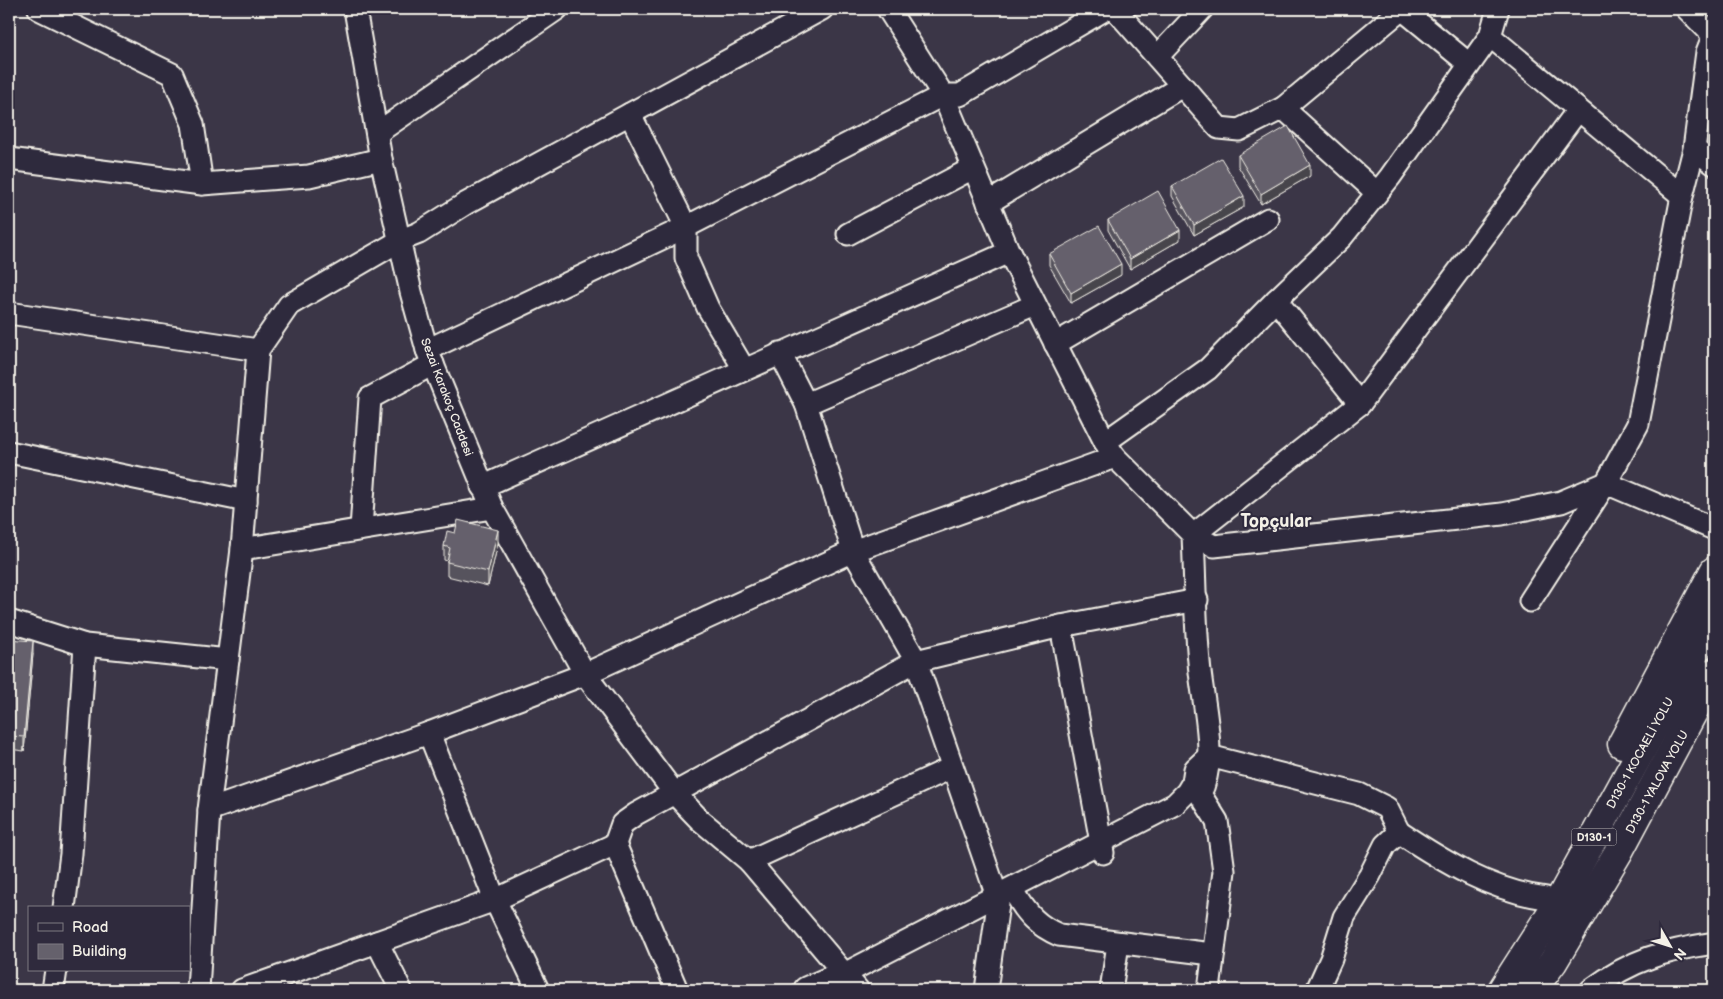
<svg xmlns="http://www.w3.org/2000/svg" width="1723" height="999" viewBox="0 0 1723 999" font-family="'Balsamiq Sans',sans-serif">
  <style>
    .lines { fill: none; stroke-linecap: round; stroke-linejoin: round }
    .minor-casing { stroke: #f4f1e8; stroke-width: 25 }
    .major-casing { stroke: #f4f1e8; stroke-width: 30 }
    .highway-casing { stroke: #f4f1e8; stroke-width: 31 }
    .minor { stroke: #2f2a3d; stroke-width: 21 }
    .major { stroke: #2f2a3d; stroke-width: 26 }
    .highway { stroke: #2f2a3d; stroke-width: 28 }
    .wall { fill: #57535d; stroke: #f4f1e8 }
    .shaded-wall { fill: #47444c; stroke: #f4f1e8 }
    .building { fill: #65616c; stroke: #f4f1e8 }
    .labels { text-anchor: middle; stroke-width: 4; stroke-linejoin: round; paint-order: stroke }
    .shield { fill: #2f2a3d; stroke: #b9b5b5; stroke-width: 1 }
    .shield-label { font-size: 11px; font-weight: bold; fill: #f4f1e8 }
    .street-label { font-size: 12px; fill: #f4f1e8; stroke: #2f2a3d }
    .district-label { font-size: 18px; font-weight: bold; fill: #f4f1e8; stroke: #2f2a3d }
  </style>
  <rect width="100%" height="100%" fill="#3b3647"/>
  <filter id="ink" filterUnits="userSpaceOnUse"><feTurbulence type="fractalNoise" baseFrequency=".02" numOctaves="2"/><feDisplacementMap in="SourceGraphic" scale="10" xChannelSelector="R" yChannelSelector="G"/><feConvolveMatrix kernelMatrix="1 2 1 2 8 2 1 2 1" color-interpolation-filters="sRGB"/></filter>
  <g filter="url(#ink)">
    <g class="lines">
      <!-- minor casing -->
      <g class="minor-casing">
        <g id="minor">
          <polyline points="39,9 172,74 193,124 202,184"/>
          <polyline points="355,9 381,159 411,292 427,350 492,508 585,674 675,794 700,820 749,861 858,990"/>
          <path d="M888,9L943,95L1009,252L1105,442L1115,457L1193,535C1195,578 1195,620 1199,662C1202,702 1219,757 1200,794L1217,821L1224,871L1209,990"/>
          <polyline points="1115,9 1219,128 1239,130 1283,108 1377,193"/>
          <polyline points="1402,9 1469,64"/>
          <polyline points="1687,9 1713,35"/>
          <polyline points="1490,36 1682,196"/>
          <polyline points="1157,57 1202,9"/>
          <polyline points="1283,108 1402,9"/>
          <polyline points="1578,110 1360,404 1193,535 1214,546 1502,514 1561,502 1606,483 1638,424 1682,196 1694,149 1707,52 1714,34"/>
          <polyline points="630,114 686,227 686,258 708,308 744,369"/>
          <polyline points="377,133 557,9"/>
          <polyline points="1694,149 1714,164"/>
          <polyline points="9,159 202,184 309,176 381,159"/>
          <polyline points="988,203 1182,86"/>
          <polyline points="848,234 973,168"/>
          <polyline points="1276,300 1360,404"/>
          <polyline points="9,313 258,350"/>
          <polyline points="1055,344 1268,219"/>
          <polyline points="427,350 686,227 943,95 960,95 1106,9"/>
          <polyline points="780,353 806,404 853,551 916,661 997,896 998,904 986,990"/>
          <polyline points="806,404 1035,305"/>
          <polyline points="1105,442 1208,369 1276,300 1342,237 1390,177 1490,36 1498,9"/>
          <polyline points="9,452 246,501"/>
          <polyline points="482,487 1009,252"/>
          <polyline points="361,529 370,398 433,364"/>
          <polyline points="242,549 492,508"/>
          <polyline points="1530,601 1606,483 1714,529"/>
          <polyline points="9,621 85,645 228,660"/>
          <polyline points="1061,626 1103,853"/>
          <polyline points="429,733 495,900 538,990"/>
          <polyline points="209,810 429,733 585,674 853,551 1115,457"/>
          <path d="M1399,832C1444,862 1491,891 1546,898"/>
          <polyline points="615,844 677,990"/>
          <polyline points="749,861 951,768"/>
          <path d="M1016,895C1027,914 1038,926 1059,935L1212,954"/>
          <polyline points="64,908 71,854 85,645"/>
          <polyline points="377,942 401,990"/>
          <polyline points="844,974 1175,804 1187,792 1193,782 1195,769 1209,756 1359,794 1387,808 1399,832 1385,845 1370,875 1344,917 1331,959 1317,990"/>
          <polyline points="53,990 56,970"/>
          <polyline points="198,990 209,810 242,549 258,350 289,305 401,240 419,233 465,204 822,9"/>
          <polyline points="242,990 495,900 615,844 622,824 636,814 916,661 1061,626 1197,600"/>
          <polyline points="1111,990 1118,944"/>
          <path d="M1591,990C1632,959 1664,951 1714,943"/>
        </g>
      </g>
      <!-- major casing -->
      <g class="major-casing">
        <polyline id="major" points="807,990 844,974"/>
      </g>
      <!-- highway casing -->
      <g class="highway-casing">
        <g id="highway">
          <polyline points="1622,744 1714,571"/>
          <polyline points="1502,990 1559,901 1714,618"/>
          <polyline points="1532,990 1553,962 1619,851 1714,673"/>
        </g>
      </g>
      <!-- minor -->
      <use href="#minor" class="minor"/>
      <!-- major -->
      <use href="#major" class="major"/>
      <!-- highway -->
      <use href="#highway" class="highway"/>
    </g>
    <!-- wall -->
    <g class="wall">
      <polygon points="1238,155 1310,176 1261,204 1238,166"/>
      <polygon points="1172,186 1244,207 1194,235 1172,196"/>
      <polygon points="1108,220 1180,240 1130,269 1108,230"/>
      <polygon points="1049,254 1121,275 1071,303 1049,265"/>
      <polygon points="498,543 488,586 447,576 447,561 444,560 444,546"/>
      <polygon points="9,639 33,654 24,751 9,749"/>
    </g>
    <!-- shaded-wall -->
    <g class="shaded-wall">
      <polygon points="1310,165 1310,176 1261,204 1261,194"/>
      <polygon points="1244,196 1244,207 1194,235 1194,225"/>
      <polygon points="1180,230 1180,240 1130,269 1130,259"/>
      <polygon points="1121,264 1121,275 1071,303 1071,293"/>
      <polygon points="498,530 498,543 488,586 488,572"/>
      <polygon points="33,641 33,654 24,751 24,737"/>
    </g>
    <!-- building -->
    <g class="building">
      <polygon points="1288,126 1310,165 1261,194 1238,155"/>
      <polygon points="1221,158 1244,196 1194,225 1172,186"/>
      <polygon points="1158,191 1180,230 1130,259 1108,220"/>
      <polygon points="1099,226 1121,264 1071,293 1049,254"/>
      <polygon points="458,520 498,530 488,572 447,562 450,548 444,546 447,531 455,533"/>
      <polygon points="9,639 33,641 24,737 9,736"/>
    </g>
  </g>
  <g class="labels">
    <!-- shield labels -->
    <rect class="shield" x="1571.5" y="828.5" width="45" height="17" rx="4"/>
    <g class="shield-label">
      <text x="1594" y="841">D130-1</text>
    </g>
    <!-- street labels -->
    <g class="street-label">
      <text transform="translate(447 397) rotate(69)" y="4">Sezai Karakoç Caddesi</text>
      <text transform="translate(1640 753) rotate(-61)" y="4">D130-1 KOCAELİ YOLU</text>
      <text transform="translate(1657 782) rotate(-61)" y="4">D130-1 YALOVA YOLU</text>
    </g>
    <!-- district labels -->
    <g class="district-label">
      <text x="1276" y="527">Topçular</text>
    </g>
  </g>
  <!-- margin -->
  <rect width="1723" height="999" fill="none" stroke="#2f2a3d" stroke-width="30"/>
  <rect x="15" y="15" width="1693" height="969" fill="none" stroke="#f4f1e8" stroke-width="2" filter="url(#ink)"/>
  <!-- legend -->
  <rect x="28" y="906" width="162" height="65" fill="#2f2a3d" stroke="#7e7a81"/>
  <rect x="38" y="923" width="25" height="8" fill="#2f2a3d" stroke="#7e7a81"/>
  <text x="72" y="932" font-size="15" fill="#f4f1e8">Road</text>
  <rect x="38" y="944" width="25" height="15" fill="#65616c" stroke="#7e7a81"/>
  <text x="72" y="956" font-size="15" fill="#f4f1e8">Building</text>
  <!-- north arrow -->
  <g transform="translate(1670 946) rotate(129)" stroke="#2f2a3d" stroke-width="4" paint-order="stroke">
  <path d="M0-4L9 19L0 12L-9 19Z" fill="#f4f1e8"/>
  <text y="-8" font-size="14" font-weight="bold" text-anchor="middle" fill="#f4f1e8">N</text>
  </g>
</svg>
